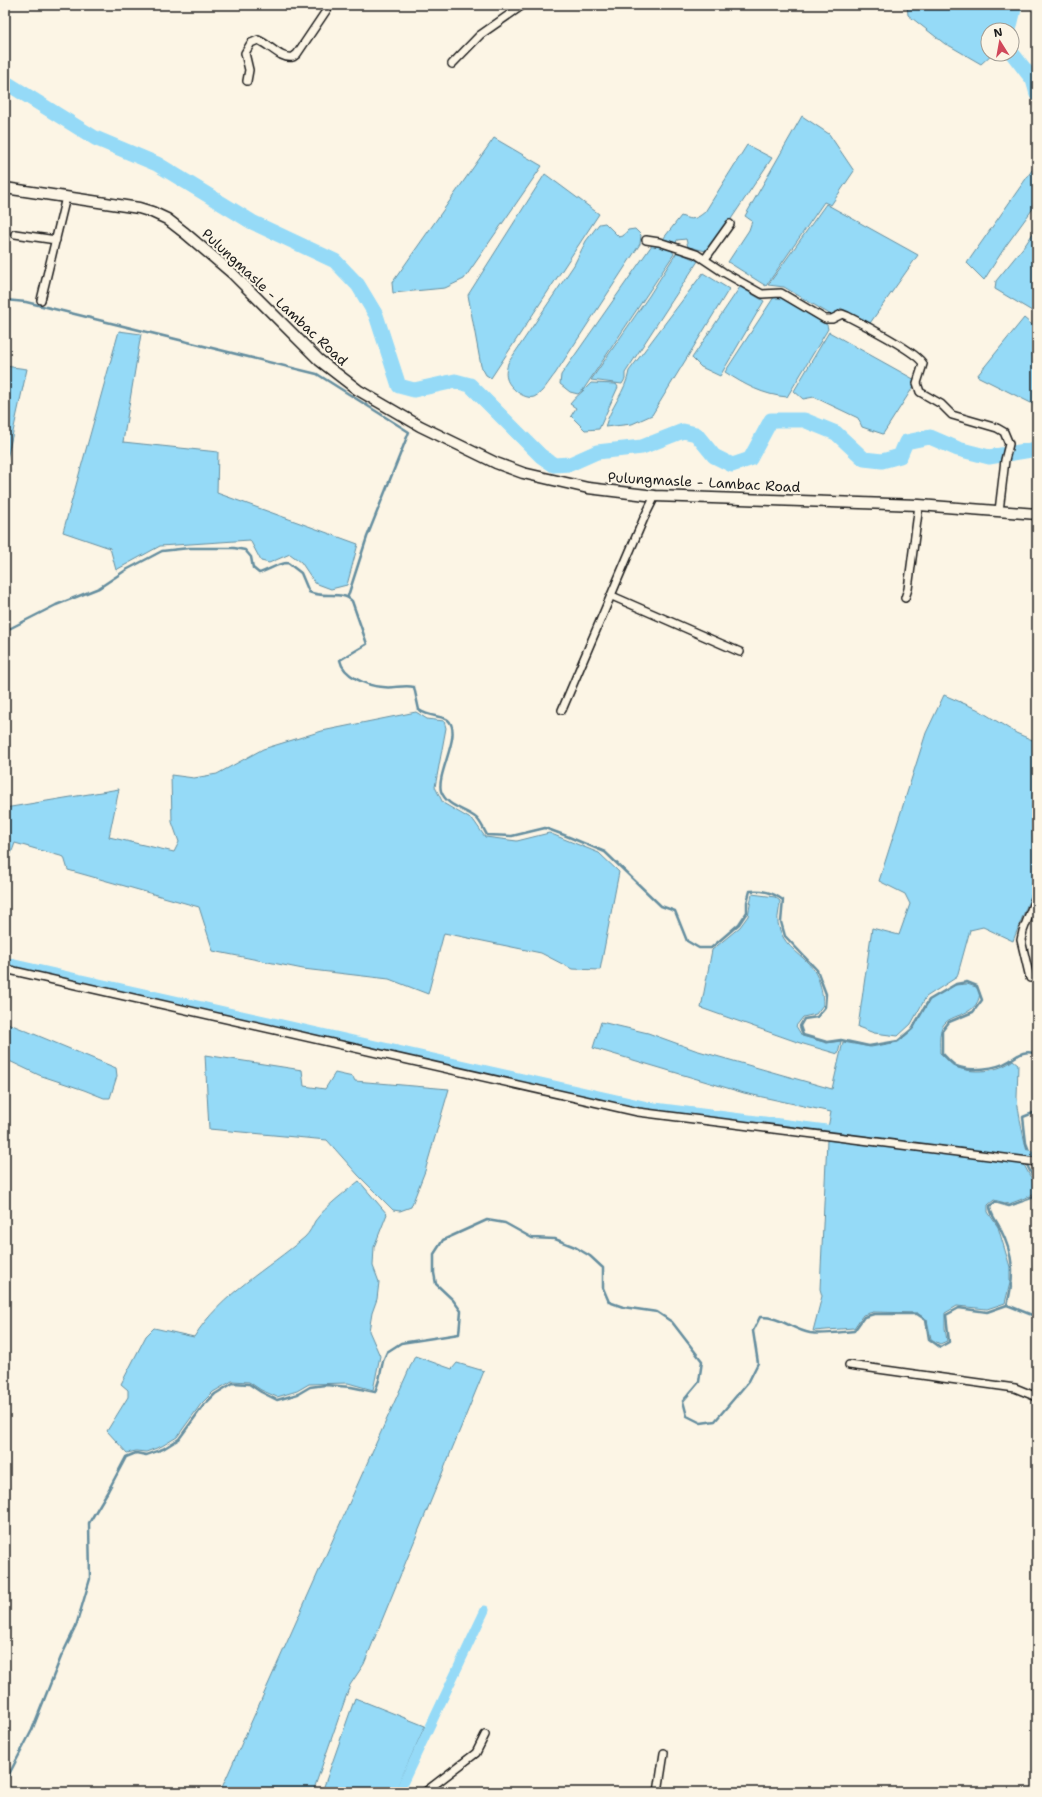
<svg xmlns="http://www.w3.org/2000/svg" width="1042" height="1797" viewBox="0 0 1042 1797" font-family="'Shantell Sans',sans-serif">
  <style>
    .water { fill: #95daf7; stroke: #658e9f }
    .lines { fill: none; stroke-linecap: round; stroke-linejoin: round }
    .stream { stroke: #658e9f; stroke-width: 2.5 }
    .canal { stroke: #95daf7; stroke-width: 9 }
    .river { stroke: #95daf7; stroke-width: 15 }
    .street-casing { stroke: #1c1c1c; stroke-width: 10 }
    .secondary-casing { stroke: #1c1c1c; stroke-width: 13 }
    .street { stroke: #fcf5e5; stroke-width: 7 }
    .secondary { stroke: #fcf5e5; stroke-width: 10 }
    .labels { text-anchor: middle; stroke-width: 4; stroke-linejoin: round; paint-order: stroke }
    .street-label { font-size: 14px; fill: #1c1c1c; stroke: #fcf5e5 }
  </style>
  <rect width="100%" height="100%" fill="#fcf5e5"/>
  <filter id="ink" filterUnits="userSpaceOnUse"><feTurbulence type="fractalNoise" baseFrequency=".025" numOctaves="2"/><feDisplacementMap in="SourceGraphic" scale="8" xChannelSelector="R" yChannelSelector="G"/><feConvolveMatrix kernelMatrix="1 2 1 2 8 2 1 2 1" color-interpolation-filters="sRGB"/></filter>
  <g filter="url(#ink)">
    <!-- water -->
    <g class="water">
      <polygon points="907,5 1011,5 1004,30 988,30 988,54 992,54 981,64 950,46 945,44 908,15"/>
      <polygon points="802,116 829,134 854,171 831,205 824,202 766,286 728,262 749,230 752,221 745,216"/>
      <polygon points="494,138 542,166 464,279 445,288 393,293 392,283"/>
      <path d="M747,145L772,158L725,228L706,251L688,247L686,239L677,240L676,243L663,239L681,216C693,221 696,219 705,212Z"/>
      <polygon points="1037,163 1037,203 1005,247 984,280 967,263"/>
      <polygon points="545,174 599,214 491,378 486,375 481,366 468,295"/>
      <polygon points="826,204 918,255 868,326 841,308 833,316 784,287 768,285"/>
      <path d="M605,223L619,237L623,236L628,230L635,229L641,235L640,244L555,374C549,381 543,393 534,397C524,400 509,387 507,379C505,373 507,368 508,363L574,265L586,241L599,224Z"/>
      <polygon points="1037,227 1037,314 995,289 996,281 1026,244"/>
      <polygon points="652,245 671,249 674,254 583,390 578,394 570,392 560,384 561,375"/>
      <polygon points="677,252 698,261 625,373 625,379 622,384 591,380 649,296"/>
      <path d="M703,273L729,289L652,415L632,424L605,427C610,408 626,391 629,371Z"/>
      <polygon points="740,287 764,301 720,376 701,367 692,358"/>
      <path d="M774,297L782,298L827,325L828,329L787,397C763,395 745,385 725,372Z"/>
      <polygon points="1024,318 1037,329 1037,406 977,376"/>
      <polygon points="119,331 141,334 123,442 218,452 217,493 358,544 347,585 331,589 315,583 301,562 290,554 269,563 261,561 250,540 160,546 116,570 110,548 63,532"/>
      <polygon points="829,332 917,381 883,434 862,427 858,418 814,397 803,399 794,391"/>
      <polygon points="5,366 27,369 5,468"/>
      <path d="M591,383L616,384L618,387L599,429L585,430L571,416L576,408L570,404C576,396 584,391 591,383Z"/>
      <polygon points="944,695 977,709 1016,733 1037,742 1037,880 1013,941 983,927 970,930 957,977 926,997 911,1024 898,1036 874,1033 858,1027 872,928 899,935 910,904 905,894 879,881 926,733"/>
      <polygon points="416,712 427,719 444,721 446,728 435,787 443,803 474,821 485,837 517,841 549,833 599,853 619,872 600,970 572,969 541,953 444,933 428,994 389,979 303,969 213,951 199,907 68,870 64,857 15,843 5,870 5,808 119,789 109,837 174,852 179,842 172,822 171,775 194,778 217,774 263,749 322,731"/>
      <path d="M752,894L775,897L780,901C780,908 777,916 778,923C783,948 801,952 813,969C820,979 823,994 823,1005L816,1014L803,1017L796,1026L802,1036L827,1043L841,1041L838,1054L800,1043L701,1008L712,950L740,927L748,916Z"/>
      <path d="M967,984L976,987L980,993C977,1020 946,1011 941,1030C939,1037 940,1046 940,1053C945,1057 951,1065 956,1067C972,1074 999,1072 1013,1060L1018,1064C1018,1075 1017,1087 1017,1098C1018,1111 1024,1142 1028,1153L828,1128L831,1112L744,1093L593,1048L601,1022L648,1033L695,1050L832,1089L843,1042L871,1047L898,1042L914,1028L929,1000L955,985Z"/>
      <polygon points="5,1022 116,1068 117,1076 110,1098 104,1098 84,1090 39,1075 5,1059"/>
      <polygon points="205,1055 302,1070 304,1086 325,1089 335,1073 353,1077 355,1081 449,1089 425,1171 411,1207 400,1211 393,1210 358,1175 327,1140 209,1129"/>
      <polygon points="827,1140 1023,1163 1037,1189 1033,1195 1009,1204 994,1200 988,1205 988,1212 998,1227 1010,1267 1010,1283 1005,1303 987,1309 957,1306 945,1313 945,1328 947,1341 940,1344 931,1339 927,1320 917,1313 873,1312 863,1315 854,1328 813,1331 822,1296 820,1289"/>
      <path d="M359,1181L387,1214L374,1247L373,1266L379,1282L377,1299L372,1313L369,1331L380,1356L373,1390L348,1383L309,1384L297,1391L277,1397L261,1390L249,1382L232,1381L213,1392L201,1404L177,1437L162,1446L146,1452L136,1451L127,1453L107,1431L128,1397V1390L121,1384L146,1336L154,1328L194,1337C221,1294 268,1269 305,1237C310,1232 312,1227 315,1221C327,1205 344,1193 359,1181Z"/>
      <polygon points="415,1356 452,1369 457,1363 484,1371 364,1664 350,1685 313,1792 220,1792"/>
      <polygon points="355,1698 425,1726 395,1792 322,1792"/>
    </g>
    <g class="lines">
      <!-- stream -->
      <g class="stream">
        <polyline points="5,300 26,302 317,374 409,432 367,537 348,596"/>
        <path d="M5,631L56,605L99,588L126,570L162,551L189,548H234L245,550L251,557L253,568L259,573C269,570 278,563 288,563L301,573L309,592C324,599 342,590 352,601L367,644L340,660C343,676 367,686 383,687C393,689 404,684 414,687L419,710C429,717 443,716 448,720C463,733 436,774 441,791C447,807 463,808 475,817C480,820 484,830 487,835L512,836L545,828L564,835L605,852L661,906L675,911L687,941L699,948H711L739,924L747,912V902L750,891C763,890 772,892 783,900L781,922L785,936L817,970L826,994L825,1007L817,1017L804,1019L800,1026L803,1035L827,1042L841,1040L869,1046L898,1041L912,1029L929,1000L956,984L967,982L977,986L982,1000L973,1012L949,1022L942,1031V1053C946,1057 951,1063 956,1066C969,1072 997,1069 1009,1061C1018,1055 1025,1049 1037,1054"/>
        <polyline points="1037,1114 1033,1113 1023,1117 1026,1143 1031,1156 1026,1163 1037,1185"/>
        <path d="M1007,1305C1015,1275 1014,1256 1000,1228C996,1220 990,1214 990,1206L995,1202L1009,1206L1034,1197L1037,1193"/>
        <path d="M5,1782L32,1730L61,1657L76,1626L90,1579L89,1523L108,1491L126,1457L136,1453L146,1455L163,1449L179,1439L203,1406L215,1394L233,1383L249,1384L261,1392L277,1400L298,1394L310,1387L325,1385L351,1387L375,1392L379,1380L383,1361L387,1352L401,1343L459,1334L461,1311L453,1300L436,1284L434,1273V1254L443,1240L487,1220L505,1223L532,1238L555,1239L575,1247L590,1256L603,1268V1288L609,1302L623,1307L657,1312L672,1322L702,1361L699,1382L683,1401L687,1416L701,1423L715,1421L749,1381L758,1363L753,1331L760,1317C779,1316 793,1330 810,1333C825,1335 840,1332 854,1331L864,1317L874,1314H917L926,1320L929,1339L940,1347L949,1342L946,1315L959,1308L987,1312L1007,1305L1037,1317"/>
      </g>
      <!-- canal -->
      <g class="canal">
        <polyline points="5,962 647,1106 1037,1156"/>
        <polyline points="399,1792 485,1610"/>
      </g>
      <!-- river -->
      <g class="river">
        <polyline points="1009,30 1015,5"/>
        <polyline points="1012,53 1033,80 1037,94"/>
        <polyline points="5,82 95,138 157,164 252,222 335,261 358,285 376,315 399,386 414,390 455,381 470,385 541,456 554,465 570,464 597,452 642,447 683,431 696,434 714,456 732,465 750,459 771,420 804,420 836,433 864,459 882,461 900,456 906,442 930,437 958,449 989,457 1037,449"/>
      </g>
      <!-- street casing -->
      <g class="street-casing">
        <g id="street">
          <polyline points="452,64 480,35 523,5"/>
          <path d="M247,81L249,70L245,53L251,43L258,40C269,44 281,60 293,57L297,54L330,5"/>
          <polyline points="15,234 56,240"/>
          <path d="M646,240L659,242L696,254L723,272L762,294L781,293L825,319H832L842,314L847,316C861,323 919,353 923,364L917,383L920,392L941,404L952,415L997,428L1004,432L1009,444L1005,460L999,511"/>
          <polyline points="705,259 730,224"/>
          <polyline points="41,300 66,197"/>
          <polyline points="612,596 740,652"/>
          <polyline points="905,598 908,589 919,505"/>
          <polyline points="562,710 644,518 655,496"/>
          <polyline points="5,969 638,1112 1037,1162"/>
          <polyline points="1030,978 1021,940 1023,931 1037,894"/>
          <polyline points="849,1365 1015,1388 1037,1397"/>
          <polyline points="425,1792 476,1753 485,1735"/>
          <polyline points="658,1792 664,1753"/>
        </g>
      </g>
      <!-- secondary casing -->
      <g class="secondary-casing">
        <polyline id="secondary" points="5,188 139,208 152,212 167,219 185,233 232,273 319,360 358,390 420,426 496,463 523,473 588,488 655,496 919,505 1037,514"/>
      </g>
      <!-- street -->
      <use href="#street" class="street"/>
      <!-- secondary -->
      <use href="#secondary" class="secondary"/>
    </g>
  </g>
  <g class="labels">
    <!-- street labels -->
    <g class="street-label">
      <text transform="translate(275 297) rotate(43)" y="5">Pulungmasle - Lambac Road</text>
      <text transform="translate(704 482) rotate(3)" y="5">Pulungmasle - Lambac Road</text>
    </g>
  </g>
  <!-- margin -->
  <rect width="1042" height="1797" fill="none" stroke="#fcf5e5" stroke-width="20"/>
  <rect x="10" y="10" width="1022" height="1777" fill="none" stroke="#1c1c1c" stroke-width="1.5" filter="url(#ink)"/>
  <!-- north arrow -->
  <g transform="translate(1000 42) rotate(349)"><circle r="19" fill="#fcf5e5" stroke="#a29e95"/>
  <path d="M0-3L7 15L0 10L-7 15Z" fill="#d1495b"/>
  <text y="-6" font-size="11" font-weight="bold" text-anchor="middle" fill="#1c1c1c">N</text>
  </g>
</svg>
